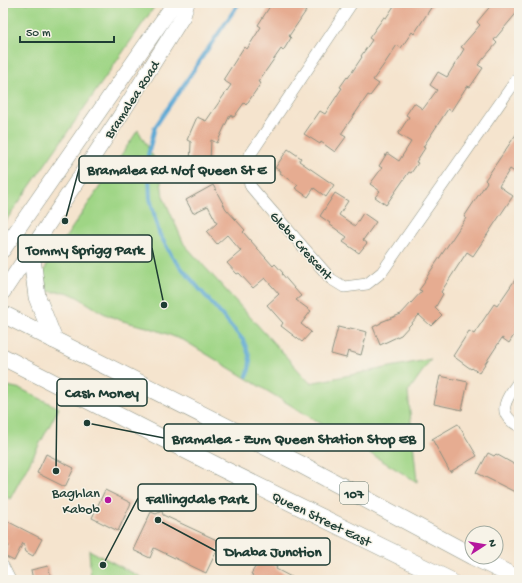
<svg xmlns="http://www.w3.org/2000/svg" width="522" height="583" viewBox="0 0 522 583" font-family="'Gochi Hand',sans-serif">
  <style>
    .green { fill: #9fd585; stroke: #5f895c }
    .lines { fill: none; stroke-linecap: round; stroke-linejoin: round }
    .stream { stroke: #5ba8d4; stroke-width: 4 }
    .building { fill: #e6ac91 }
    .street-casing { stroke: #8a9081; stroke-width: 12 }
    .secondary-casing { stroke: #8a9081; stroke-width: 16 }
    .primary-casing { stroke: #8a9081; stroke-width: 18 }
    .street { stroke: #fff; stroke-width: 11 }
    .secondary { stroke: #fff; stroke-width: 15 }
    .primary { stroke: #fff; stroke-width: 17 }
    .poi-dot { fill: #b5179e; stroke: #f7f3e8; stroke-width: 1.5 }
    .labels { text-anchor: middle; stroke-width: 3; stroke-linejoin: round; paint-order: stroke }
    .shield { fill: #f7f3e8; stroke: #60746a; stroke-width: 1 }
    .shield-label { font-size: 13px; font-weight: bold; fill: #1f3d34 }
    .street-label { font-size: 14px; fill: #1f3d34; stroke: #f7f3e8 }
    .poi-label { font-size: 14px; fill: #1f3d34; stroke: #f7f3e8; text-anchor: end }
    .leader { fill: none; stroke: #1f3d34; stroke-width: 1.5 }
    .callout-dot { fill: #1f3d34; stroke: #f7f3e8; stroke-width: 1.5 }
    .callout { fill: #f7f3e8; stroke: #1f3d34; stroke-width: 1.5 }
    .callout-label { font-size: 15px; text-anchor: middle; font-weight: bold; fill: #1f3d34 }
  </style>
  <rect width="100%" height="100%" fill="#f7f3e8"/>
  <filter id="ink" filterUnits="userSpaceOnUse"><feTurbulence type="fractalNoise" baseFrequency=".025" numOctaves="2"/><feDisplacementMap in="SourceGraphic" scale="8" xChannelSelector="R" yChannelSelector="G"/><feConvolveMatrix kernelMatrix="1 2 1 2 8 2 1 2 1" color-interpolation-filters="sRGB"/></filter>
  <filter id="wash" filterUnits="userSpaceOnUse"><feTurbulence type="fractalNoise" baseFrequency=".012" numOctaves="4" result="noise"/><feDisplacementMap in="SourceGraphic" scale="16" xChannelSelector="R" yChannelSelector="G"/><feGaussianBlur stdDeviation="0.9" result="paint"/><feColorMatrix in="noise" values="0 0 0 0 0 0 0 0 0 0 0 0 0 0 0 0 0 1.4 0 .05"/><feComposite in="paint" operator="in"/></filter>
  <g filter="url(#wash)">
    <rect width="100%" height="100%" fill="#f5e4ce"/>
    <!-- green -->
    <g class="green">
      <polygon points="3,3 157,3 3,225"/>
      <path d="M138,130L159,167L163,196L184,244L310,383L431,359L408,392L417,482L185,341C172,336 160,331 147,327C135,324 123,322 112,317C96,311 84,299 69,293C62,290 52,294 46,290L43,273L47,265Z"/>
      <polygon points="3,385 21,389 59,408 10,499 3,495"/>
      <polygon points="89,550 146,580 91,580"/>
    </g>
    <g class="lines">
      <!-- stream -->
      <path class="stream" d="M239,3L155,127L148,155L150,198L159,233L173,258L243,340C249,354 253,361 247,376"/>
    </g>
    <g id="blocks">
      <!-- building -->
      <g class="building">
        <polygon points="272,3 308,3 303,10 306,11 289,36 291,38 283,51 281,49 258,82 261,83 246,105 244,103 234,117 230,115 217,143 211,140 209,181 176,180 177,164 190,164 191,142 187,140 197,117 206,121 231,85 223,80 244,47 247,49 261,27 258,25"/>
        <polygon points="396,3 434,3 414,34 412,32 401,48 397,45 385,63 373,80 379,84 370,96 368,95 341,134 346,137 335,152 321,142 320,144 304,134 320,111 325,114 342,88 340,87 347,77 348,78 362,57 361,56 372,40 369,38 384,17 386,18"/>
        <polygon points="493,3 519,3 519,10 494,40 497,43 478,65 483,68 470,87 467,86 451,111 448,109 423,147 425,148 416,162 418,163 411,173 409,172 386,205 375,197 380,191 370,184 382,168 379,166 387,153 399,161 411,142 398,134 409,117 406,115 414,103 423,109 437,90 430,85 438,72 447,77 464,49 461,47 480,25 477,22"/>
        <polygon points="519,130 519,175 510,169 499,186 513,196 473,256 467,252 441,292 443,294 435,308 442,315 431,326 419,315 401,335 380,345 373,327 381,323 381,322 401,314 422,291 419,290 425,282 424,281 466,218 464,217 487,182 485,180"/>
        <polygon points="288,149 301,158 299,161 334,185 326,197 314,188 308,197 295,188 298,185 280,173 281,171 275,168"/>
        <polygon points="213,185 226,209 245,230 243,232 273,266 275,264 283,273 282,274 301,296 296,300 311,311 301,324 311,332 302,342 281,326 283,323 267,305 279,294 265,278 253,288 239,273 237,274 227,263 241,251 227,235 217,244 207,232 217,223 208,206 193,213 186,200"/>
        <polygon points="335,193 348,201 339,215 355,226 363,213 376,222 363,240 367,243 359,253 343,242 347,237 329,224 330,223 320,216"/>
        <polygon points="519,274 519,327 509,343 502,338 479,373 472,368 471,369 453,356 469,331 474,334 494,304 497,306"/>
        <polygon points="338,327 350,330 350,328 367,332 361,355 348,351 346,358 331,354"/>
        <polygon points="440,376 468,382 462,410 434,404"/>
        <polygon points="458,424 477,456 450,472 432,439"/>
        <polygon points="488,453 494,456 496,454 519,467 519,494 477,473"/>
        <polygon points="46,454 74,468 65,487 37,473"/>
        <polygon points="105,490 131,503 118,531 92,518"/>
        <polygon points="162,511 163,515 221,542 206,573 154,548 150,558 133,550 151,512 156,514"/>
        <polygon points="3,519 42,539 33,556 26,552 23,543 14,561 4,556 9,546 5,544 7,540 3,538"/>
        <polygon points="266,561 277,567 276,569 297,580 249,580 253,575 251,574 257,564"/>
        <polygon points="48,566 52,580 33,580 31,570"/>
      </g>
    </g>
  </g>
  <g filter="url(#ink)">
    <use href="#blocks" fill-opacity="0" stroke="#8a9081" stroke-width="1"/>
    <g class="lines">
      <!-- street casing -->
      <g class="street-casing">
        <g id="street">
          <polyline points="352,3 248,158 246,173 251,187 331,279 344,287 367,284 382,272 519,76"/>
          <path d="M519,381C507,398 494,413 519,426"/>
          <polyline points="3,566 10,580"/>
        </g>
      </g>
      <!-- secondary casing -->
      <g class="secondary-casing">
        <g id="secondary">
          <polyline points="3,250 171,8 177,3"/>
          <polyline points="3,292 117,121 183,16 187,3"/>
        </g>
      </g>
      <!-- primary casing -->
      <g class="primary-casing">
        <g id="primary">
          <polyline points="31,250 37,297 54,340"/>
          <polyline points="3,314 300,464 472,556"/>
          <polyline points="3,357 221,468 449,580"/>
          <polyline points="474,557 519,579"/>
        </g>
      </g>
      <!-- street -->
      <use href="#street" class="street"/>
      <!-- secondary -->
      <use href="#secondary" class="secondary"/>
      <!-- primary -->
      <use href="#primary" class="primary"/>
    </g>
  </g>
  <!-- markers -->
  <circle class="poi-dot" cx="108" cy="500" r="4"/>
  <g class="labels">
    <!-- shield labels -->
    <rect class="shield" x="340" y="482" width="28" height="22" rx="3"/>
    <g class="shield-label">
      <text x="354" y="498">107</text>
    </g>
    <!-- street labels -->
    <g class="street-label">
      <text transform="translate(131 99) rotate(-57)" y="5">Bramalea Road</text>
      <text transform="translate(302 245) rotate(48)" y="5">Glebe Crescent</text>
      <text transform="translate(322 518) rotate(26)" y="5">Queen Street East</text>
    </g>
    <!-- poi labels -->
    <g class="poi-label">
      <text x="100" y="497">Baghlan<tspan x="100" dy="16">Kabob</tspan></text>
    </g>
  </g>
  <!-- callouts -->
  <path class="leader" d="M65 221L79 169M164 305L152 248M56 471L57 392M87 423L164 438M103 565L138 498M158 520L216 551"/>
  <g class="callout-dot">
    <circle cx="65" cy="221" r="4"/>
    <circle cx="164" cy="305" r="4"/>
    <circle cx="56" cy="471" r="4"/>
    <circle cx="87" cy="423" r="4"/>
    <circle cx="103" cy="565" r="4"/>
    <circle cx="158" cy="520" r="4"/>
  </g>
  <g class="callout">
    <rect x="79" y="156" width="196" height="27" rx="4"/>
    <rect x="18" y="235" width="134" height="27" rx="4"/>
    <rect x="57" y="379" width="90" height="27" rx="4"/>
    <rect x="164" y="424" width="260" height="27" rx="4"/>
    <rect x="138" y="484" width="118" height="27" rx="4"/>
    <rect x="216" y="538" width="114" height="27" rx="4"/>
  </g>
  <g class="callout-label">
    <text x="177" y="174">Bramalea Rd n/of Queen St E</text>
    <text x="85" y="254">Tommy Sprigg Park</text>
    <text x="102" y="397">Cash Money</text>
    <text x="294" y="443">Bramalea - Zum Queen Station Stop EB</text>
    <text x="197" y="503">Fallingdale Park</text>
    <text x="273" y="556">Dhaba Junction</text>
  </g>
  <!-- margin -->
  <rect width="522" height="583" fill="none" stroke="#f7f3e8" stroke-width="16"/>
  <!-- north arrow -->
  <g transform="translate(484 545) rotate(78)"><circle r="19" fill="#f7f3e8" stroke="#a1aaa0"/>
  <path d="M0-3L7 15L0 10L-7 15Z" fill="#b5179e"/>
  <text y="-6" font-size="11" font-weight="bold" text-anchor="middle" fill="#1f3d34">N</text>
  </g>
  <!-- scale -->
  <path d="M20 36v6h94v-6" fill="none" stroke="#1f3d34" stroke-width="2"/>
  <text x="26" y="36" font-size="12" fill="#1f3d34" stroke="#f7f3e8" stroke-width="3" paint-order="stroke">50 m</text>
</svg>
